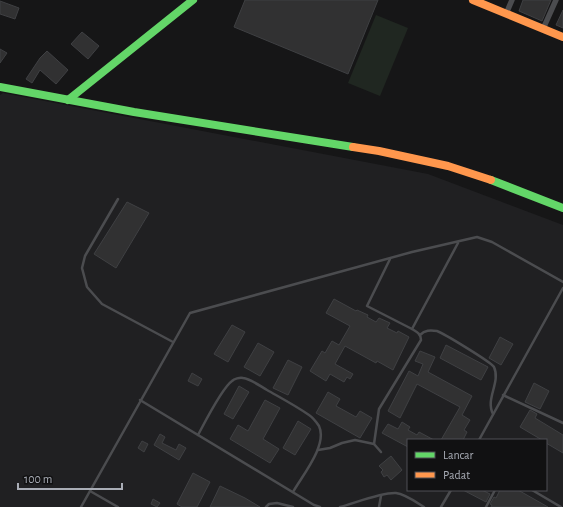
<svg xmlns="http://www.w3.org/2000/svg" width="563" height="507" viewBox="0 0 563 507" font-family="'Alegreya Sans',sans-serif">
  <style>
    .built { fill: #202022; fill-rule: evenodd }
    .green { fill: #202721 }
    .building { fill: #313132; stroke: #3f4043 }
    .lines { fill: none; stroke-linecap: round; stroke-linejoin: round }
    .lane { stroke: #4b4c4f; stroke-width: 2.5 }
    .street { stroke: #4b4c4f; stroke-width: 5.5 }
    .fast { stroke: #63d668; stroke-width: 8 }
    .slow { stroke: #ff974d; stroke-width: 8 }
  </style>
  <rect width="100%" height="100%" fill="#161617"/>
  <!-- built -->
  <path class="built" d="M3,93L428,174L563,225V507H0V95ZM408,440H546V490H408Z"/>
  <!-- green -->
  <polygon class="green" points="376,15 408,28 380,96 348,83"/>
  <!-- building -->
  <g class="building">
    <polygon points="245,0 378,0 348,74 234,27"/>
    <polygon points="523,0 551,0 542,21 519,11"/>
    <polygon points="0,1 19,8 15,19 0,14"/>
    <polygon points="563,10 563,28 556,25"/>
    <polygon points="82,32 99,46 88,59 71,44"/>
    <polygon points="0,49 7,53 0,63"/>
    <polygon points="47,51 68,70 56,84 40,70 32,83 26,79 40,58"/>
    <polygon points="127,202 149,213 116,268 94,254"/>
    <polygon points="334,299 356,311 357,310 368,315 367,317 376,322 379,318 390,323 387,328 397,333 398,331 409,337 393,370 377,361 376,363 345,346 335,364 353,374 350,379 347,377 344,382 330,374 326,381 310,371 322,351 325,353 332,341 339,345 350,326 326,313"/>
    <polygon points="232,325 245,332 228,362 214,354"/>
    <polygon points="500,337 513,344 501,365 489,358"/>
    <polygon points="258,343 274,352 260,376 244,367"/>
    <polygon points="446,345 488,367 481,380 440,358"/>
    <polygon points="420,351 435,357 428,372 472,396 462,415 470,420 464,430 467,432 463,440 441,440 460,407 417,384 400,418 388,411 409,371 418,376 423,364 415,361"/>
    <polygon points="288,360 302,367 288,395 273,388"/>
    <polygon points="192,373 202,379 198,386 188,381"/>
    <polygon points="534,383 549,391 540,409 525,402"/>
    <polygon points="239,386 249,392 233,419 224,414"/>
    <polygon points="328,392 340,399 336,406 356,417 360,411 372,418 360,438 316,413"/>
    <polygon points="265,400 280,408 263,439 279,449 270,463 230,439 238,425 248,431"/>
    <polygon points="530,410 537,414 535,418 563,435 563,453 546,443 546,440 542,440 520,427"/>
    <polygon points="298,421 311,429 295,455 283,448"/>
    <polygon points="402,422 410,427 408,430 417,435 419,432 434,440 408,440 408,447 382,433 388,424 398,429"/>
    <polygon points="160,434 165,437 162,443 176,450 179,444 186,448 179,460 154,445"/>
    <polygon points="142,441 148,444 144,452 138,448"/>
    <polygon points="391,456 402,470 391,480 387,475 384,477 381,472 383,470 379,466"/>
    <polygon points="193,473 210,482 197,507 182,507 177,504"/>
    <polygon points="220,486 245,498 260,507 210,507"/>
    <polygon points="463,490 482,490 490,494 486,502"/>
    <polygon points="500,490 518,490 548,507 491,507 492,505 490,504 494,497 496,498"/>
    <polygon points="153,499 160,503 157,507 151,504"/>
  </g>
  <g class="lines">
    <!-- lane -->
    <g class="lane">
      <polyline points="118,199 85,256 82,268 87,287 102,304 173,342"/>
      <polyline points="390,259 367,306 412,329 458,243"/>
      <path d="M420,335C425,330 430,330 437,331C443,333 491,362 494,367C501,382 485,399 493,414"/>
      <polyline points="503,395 563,423"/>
      <polyline points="140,400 314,505 320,507"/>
      <path d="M198,435C205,422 222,388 232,381C234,379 240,377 243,378C251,379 260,386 267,390C281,398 296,406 309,415C312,417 317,423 319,426C328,445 302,476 293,492"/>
      <polyline points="479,440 563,288"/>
      <path d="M374,444L379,409L421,340C421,334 417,332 412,329"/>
      <polyline points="318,450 330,448 342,443 355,440 374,444 381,452"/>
      <polyline points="532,490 561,507"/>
      <polyline points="90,491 118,507"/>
      <polyline points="81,507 190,313 412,252 477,237 492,242 563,282"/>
      <polyline points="266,507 269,504 277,503 293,507"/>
      <path d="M340,507C355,503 382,492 396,493C405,494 416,502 424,507"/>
      <polyline points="379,507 381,496"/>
      <polyline points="441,507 451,490"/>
      <polyline points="486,507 495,490"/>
    </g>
    <!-- street -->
    <g class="street">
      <polyline points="506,14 512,0"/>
      <polyline points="543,29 556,0"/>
    </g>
    <!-- fast -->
    <g class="fast">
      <polyline points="0,87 134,112 353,147"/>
      <polyline points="68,100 193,0"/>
      <polyline points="491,180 563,208"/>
    </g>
    <!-- slow -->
    <g class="slow">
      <polyline points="473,0 563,37"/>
      <polyline points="353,147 379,151 448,166 491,180"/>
    </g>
  </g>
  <!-- legend -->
  <rect x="407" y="439" width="140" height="52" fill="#111112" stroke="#4e4f54"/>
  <rect x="415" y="452" width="20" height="6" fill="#63d668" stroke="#4e4f54"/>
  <text x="443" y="459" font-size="12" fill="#a9adb6">Lancar</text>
  <rect x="415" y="472" width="20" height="6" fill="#ff974d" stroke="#4e4f54"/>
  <text x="443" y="479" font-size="12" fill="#a9adb6">Padat</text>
  <!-- scale -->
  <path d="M18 483v6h104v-6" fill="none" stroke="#a9adb6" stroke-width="2"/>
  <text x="24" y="483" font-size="12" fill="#a9adb6" stroke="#111112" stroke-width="3" paint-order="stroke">100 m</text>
</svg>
